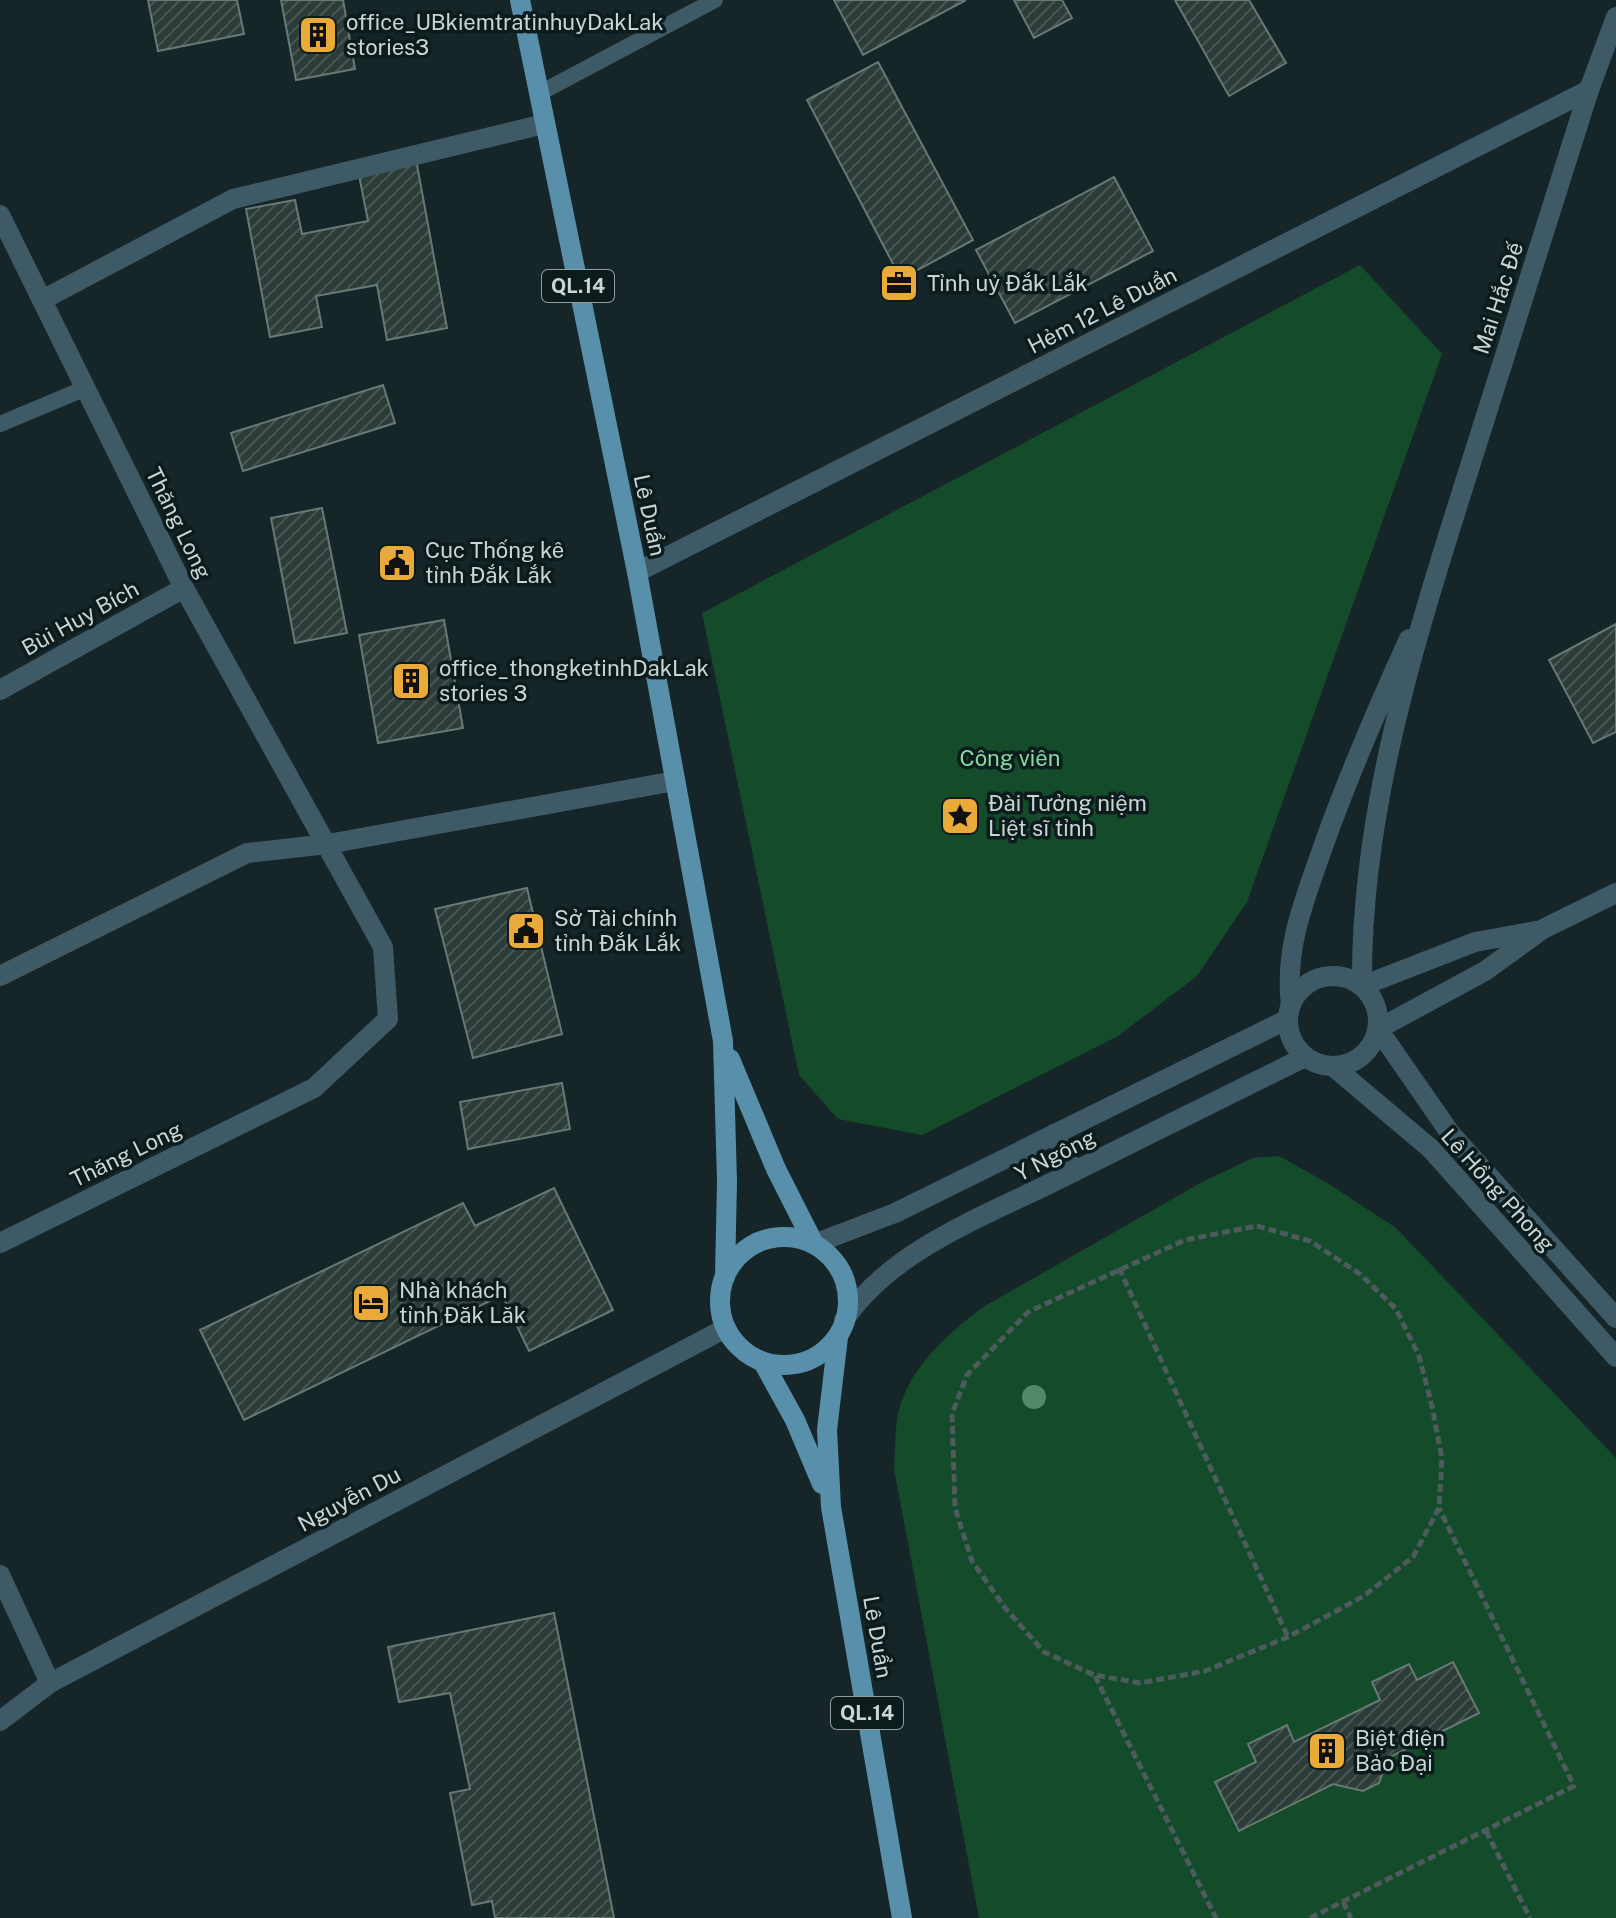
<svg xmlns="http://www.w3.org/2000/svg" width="1616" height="1918" viewBox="0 0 1616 1918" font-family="'Public Sans',sans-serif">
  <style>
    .park { fill: #144c2b }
    .building { fill: url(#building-hatch); stroke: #687975; stroke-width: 2 }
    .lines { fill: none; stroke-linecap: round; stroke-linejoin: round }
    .path { stroke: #4d5b5d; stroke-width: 5; stroke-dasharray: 8 4; stroke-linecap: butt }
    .service { stroke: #3f5a67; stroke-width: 16 }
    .minor { stroke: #3f5a67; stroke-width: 20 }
    .tertiary { stroke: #3f5a67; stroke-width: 20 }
    .primary { stroke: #5890ab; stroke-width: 20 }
    .tree { fill: #54886a }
    .labels { text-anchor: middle; stroke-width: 7; stroke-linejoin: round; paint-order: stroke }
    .shield { fill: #0c1c1d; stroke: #929e9e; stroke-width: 2 }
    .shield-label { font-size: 20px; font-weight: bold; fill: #cbd5d6 }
    .poi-label { font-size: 22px; fill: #cbd5d6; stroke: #0c1c1d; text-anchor: start }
    .street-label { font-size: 22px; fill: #cbd5d6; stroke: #0c1c1d }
    .park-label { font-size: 22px; fill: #86d9a0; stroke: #0c1c1d }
  </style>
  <defs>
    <pattern id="building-hatch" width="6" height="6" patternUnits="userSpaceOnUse" patternTransform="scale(2)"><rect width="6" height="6" fill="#2c3c38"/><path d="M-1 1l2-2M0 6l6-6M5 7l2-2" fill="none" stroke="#495754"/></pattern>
  </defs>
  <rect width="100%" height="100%" fill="#162527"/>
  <!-- park -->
  <g class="park">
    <polygon points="1360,265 1442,354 1247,902 1197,976 1118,1036 922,1135 838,1119 799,1075 702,613"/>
    <path d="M1279,1156L1329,1184L1396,1228L1616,1458V1918H979L894,1469C895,1453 895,1435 897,1419C905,1371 947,1334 983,1307L1204,1181L1253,1158Z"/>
  </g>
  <!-- building -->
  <g class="building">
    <polygon points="148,0 237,0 244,34 158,51"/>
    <polygon points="281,0 343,0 355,69 296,80"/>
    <polygon points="834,0 966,0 863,55"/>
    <polygon points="1014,0 1062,0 1072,18 1034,38"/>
    <polygon points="1175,0 1249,0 1286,63 1229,96"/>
    <polygon points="878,62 973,240 901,279 807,100"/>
    <polygon points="415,154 447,328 387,340 377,285 316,296 322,327 270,337 246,209 295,200 302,234 368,221 357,165"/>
    <polygon points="1114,177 1153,251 1015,323 976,250"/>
    <polygon points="383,385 395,423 243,471 231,433"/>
    <polygon points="322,508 347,633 295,643 271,518"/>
    <polygon points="444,620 463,728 378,743 359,635"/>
    <polygon points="1616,624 1616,732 1593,743 1549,660"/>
    <polygon points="527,888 562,1034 473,1058 435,909"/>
    <polygon points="562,1083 570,1129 468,1149 460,1102"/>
    <polygon points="554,1188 613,1310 529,1351 502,1295 244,1420 200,1330 463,1203 475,1226"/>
    <polygon points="554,1613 614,1918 495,1918 492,1901 472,1905 450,1793 470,1789 450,1693 399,1702 388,1647"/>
    <polygon points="1453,1662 1479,1713 1388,1758 1379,1783 1363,1791 1333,1784 1239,1831 1215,1782 1256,1762 1248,1744 1287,1725 1294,1742 1380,1700 1372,1682 1409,1664 1417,1680"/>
  </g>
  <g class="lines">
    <!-- path -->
    <g class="path">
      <polygon points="1257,1226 1310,1241 1360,1274 1396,1309 1419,1356 1432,1406 1442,1459 1439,1508 1413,1557 1364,1596 1288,1637 1205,1671 1140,1683 1094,1675 1044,1652 1005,1608 972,1561 955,1508 952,1414 967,1375 1028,1312 1185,1240"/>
      <polyline points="1119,1268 1288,1637"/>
      <polyline points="1095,1676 1216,1918"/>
      <polyline points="1486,1831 1530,1918"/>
      <polyline points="1343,1902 1351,1918"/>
      <polyline points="1310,1918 1574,1786 1439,1508"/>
    </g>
    <!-- service -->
    <g class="service">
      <polyline points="538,94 715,0"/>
      <polyline points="0,424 86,388"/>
    </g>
    <!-- minor -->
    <g class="minor">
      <polyline points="0,215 184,588 383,947 388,1019 314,1088 0,1243"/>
      <polyline points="44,299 233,199 544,124"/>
      <polyline points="637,572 1589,90"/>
      <polyline points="0,690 184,588"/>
      <polyline points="0,976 247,853 328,844 675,781"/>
      <polyline points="0,1575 50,1683"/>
      <polyline points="0,1721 50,1683 726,1328"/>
    </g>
    <!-- tertiary -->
    <g class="tertiary">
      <circle cx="1333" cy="1021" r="45"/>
      <path d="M1362,986C1360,809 1417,634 1470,466C1510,341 1550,216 1589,90L1616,17"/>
      <polyline points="1362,986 1475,942 1536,931"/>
      <path d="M1291,1005C1284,947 1305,899 1324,844C1349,774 1378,707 1409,639"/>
      <polyline points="1378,1029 1450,1133 1616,1318"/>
      <polyline points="1378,1029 1485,971 1543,929 1616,893"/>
      <polyline points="1334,1067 1431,1149 1616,1357"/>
      <polyline points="1054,1134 1074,1172"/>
      <polyline points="814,1244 895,1213 1288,1019"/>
      <path d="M844,1320C894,1247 989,1215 1065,1176C1145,1136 1225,1097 1305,1057"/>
    </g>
    <!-- primary -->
    <g class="primary">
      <polyline points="520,0 637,572 723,1041 727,1181 725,1277"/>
      <polyline points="730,1059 776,1169 814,1244"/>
      <circle cx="784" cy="1301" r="64"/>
      <polyline points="838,1337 827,1430 831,1507 902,1918"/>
      <polyline points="763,1362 795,1420 822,1484"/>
    </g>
  </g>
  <!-- trees -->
  <circle class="tree" cx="1034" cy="1397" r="12"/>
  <!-- icons -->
  <defs>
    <g id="building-square" transform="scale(2)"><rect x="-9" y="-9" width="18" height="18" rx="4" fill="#eaaa39" stroke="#0c1c1d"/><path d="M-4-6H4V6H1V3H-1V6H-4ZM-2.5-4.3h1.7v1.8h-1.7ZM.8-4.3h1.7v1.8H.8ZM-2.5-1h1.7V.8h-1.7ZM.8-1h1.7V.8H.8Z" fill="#111"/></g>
    <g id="office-square" transform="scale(2)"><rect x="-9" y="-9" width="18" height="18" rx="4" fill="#eaaa39" stroke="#0c1c1d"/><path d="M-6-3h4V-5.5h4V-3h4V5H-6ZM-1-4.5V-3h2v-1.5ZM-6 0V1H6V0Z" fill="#111"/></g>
    <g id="civic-square" transform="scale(2)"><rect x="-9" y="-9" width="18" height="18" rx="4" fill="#eaaa39" stroke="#0c1c1d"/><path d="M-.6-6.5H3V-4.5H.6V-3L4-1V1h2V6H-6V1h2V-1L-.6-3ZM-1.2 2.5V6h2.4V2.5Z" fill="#111"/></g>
    <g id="sight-square" transform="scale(2)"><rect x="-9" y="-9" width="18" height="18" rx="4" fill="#eaaa39" stroke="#0c1c1d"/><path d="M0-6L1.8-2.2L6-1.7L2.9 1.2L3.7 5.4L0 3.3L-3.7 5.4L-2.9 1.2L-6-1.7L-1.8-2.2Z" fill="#111"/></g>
    <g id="hotel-square" transform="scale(2)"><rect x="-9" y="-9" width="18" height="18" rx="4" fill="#eaaa39" stroke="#0c1c1d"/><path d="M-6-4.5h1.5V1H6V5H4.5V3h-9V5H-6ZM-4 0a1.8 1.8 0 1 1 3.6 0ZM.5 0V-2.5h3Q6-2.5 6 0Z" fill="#111"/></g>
  </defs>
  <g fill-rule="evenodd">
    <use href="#building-square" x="318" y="35"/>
    <use href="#office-square" x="899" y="283"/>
    <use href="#civic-square" x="397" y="563"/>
    <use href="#building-square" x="411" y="681"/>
    <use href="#sight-square" x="960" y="816"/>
    <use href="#civic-square" x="526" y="931"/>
    <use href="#hotel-square" x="371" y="1303"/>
    <use href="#building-square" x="1327" y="1751"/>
  </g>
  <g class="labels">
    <!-- shield labels -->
    <g class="shield">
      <rect x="542" y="270" width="72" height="32" rx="6"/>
      <rect x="831" y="1697" width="72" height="32" rx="6"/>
    </g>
    <g class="shield-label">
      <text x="578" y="293">QL.14</text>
      <text x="867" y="1720">QL.14</text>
    </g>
    <!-- poi labels -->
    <g class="poi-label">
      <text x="346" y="30">office_UBkiemtratinhuyDakLak<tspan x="346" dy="25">stories3</tspan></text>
      <text x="927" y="291">Tỉnh uỷ Đắk Lắk</text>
      <text x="425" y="558">Cục Thống kê<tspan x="425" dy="25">tỉnh Đắk Lắk</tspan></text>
      <text x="439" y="676">office_thongketinhDakLak<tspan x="439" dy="25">stories 3</tspan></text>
      <text x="988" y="811">Đài Tưởng niệm<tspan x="988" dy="25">Liệt sĩ tỉnh</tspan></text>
      <text x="554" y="926">Sở Tài chính<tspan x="554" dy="25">tỉnh Đắk Lắk</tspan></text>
      <text x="399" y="1298">Nhà khách<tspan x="399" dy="25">tỉnh Đăk Lăk</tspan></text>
      <text x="1355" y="1746">Biệt điện<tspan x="1355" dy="25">Bảo Đại</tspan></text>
    </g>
    <!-- street labels -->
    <g class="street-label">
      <text transform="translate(1498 298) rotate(-72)" y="8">Mai Hắc Đế</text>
      <text transform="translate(1102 310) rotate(-27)" y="8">Hẻm 12 Lê Duẩn</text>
      <text transform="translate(650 515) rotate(78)" y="8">Lê Duẩn</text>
      <text transform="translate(179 523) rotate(64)" y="8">Thăng Long</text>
      <text transform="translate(80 618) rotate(-29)" y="8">Bùi Huy Bích</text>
      <text transform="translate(126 1154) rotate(-26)" y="8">Thăng Long</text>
      <text transform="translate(1055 1155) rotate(-27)" y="8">Y Ngông</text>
      <text transform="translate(1498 1190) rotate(48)" y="8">Lê Hồng Phong</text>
      <text transform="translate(349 1499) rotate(-28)" y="8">Nguyễn Du</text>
      <text transform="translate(878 1637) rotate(80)" y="8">Lê Duẩn</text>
    </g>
    <!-- park labels -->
    <g class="park-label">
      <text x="1010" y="766">Công viên</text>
    </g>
  </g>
</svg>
